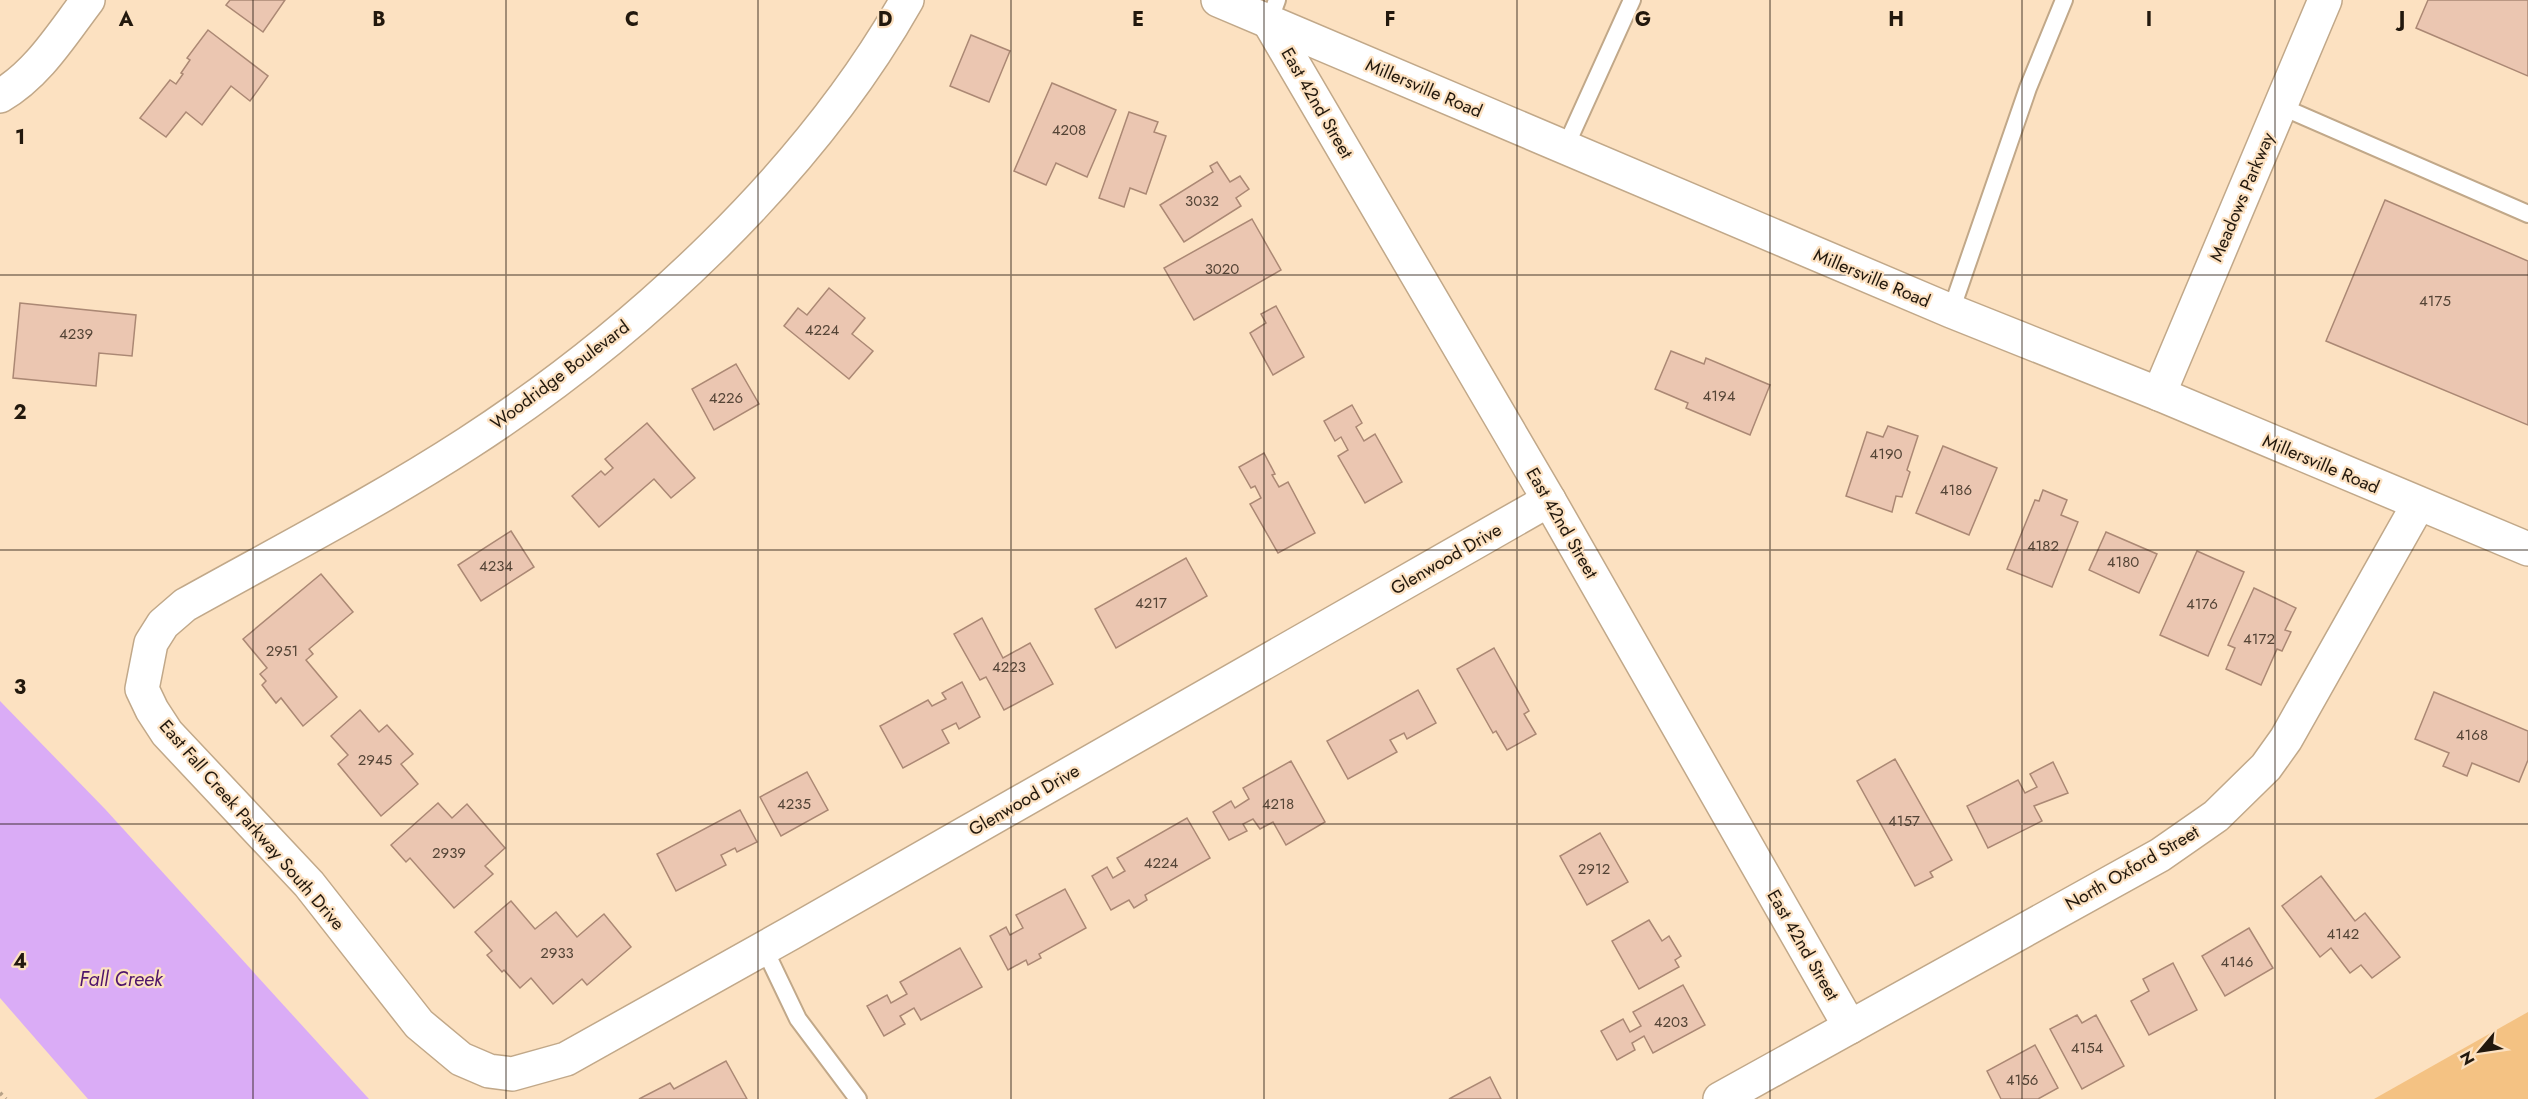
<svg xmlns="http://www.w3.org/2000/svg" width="2528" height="1099" viewBox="0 0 2528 1099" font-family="Jost,sans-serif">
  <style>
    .green { fill: #f4c283 }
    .water { fill: #daacf6 }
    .building { fill: #ebc6b1; stroke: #ab8874; stroke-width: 1.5 }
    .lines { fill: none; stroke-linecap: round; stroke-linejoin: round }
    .lane-casing { stroke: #c1a889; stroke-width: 20 }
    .street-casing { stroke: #c1a889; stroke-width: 36 }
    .secondary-casing { stroke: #c1a889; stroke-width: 36 }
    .path { stroke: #b6a187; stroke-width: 4; stroke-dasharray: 3 4.5; stroke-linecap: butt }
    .lane { stroke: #fff; stroke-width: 16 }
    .street { stroke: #fff; stroke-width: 33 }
    .secondary { stroke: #fff; stroke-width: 33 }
    .grid { fill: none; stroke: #22180d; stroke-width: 1.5; stroke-opacity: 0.55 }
    .labels { text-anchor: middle; stroke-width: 4.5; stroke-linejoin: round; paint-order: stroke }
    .number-label { font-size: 15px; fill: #544436 }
    .street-label { font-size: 18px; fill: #22180d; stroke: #fce1c1 }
    .water-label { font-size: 20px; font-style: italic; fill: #4f146a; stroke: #fce1c1 }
    .grid-label { font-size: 20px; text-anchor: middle; font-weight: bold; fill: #22180d; stroke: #fce1c1; stroke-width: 4.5; stroke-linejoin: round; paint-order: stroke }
  </style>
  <rect width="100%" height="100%" fill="#fce1c1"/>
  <!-- green -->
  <polygon class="green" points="2528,1012 2528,1099 2374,1099"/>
  <!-- water -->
  <polygon class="water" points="0,701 105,809 369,1099 88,1099 0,998"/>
  <!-- building -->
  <g class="building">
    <polygon points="230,0 285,0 263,32 226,5"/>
    <polygon points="2428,0 2528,0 2528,76 2416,28"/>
    <polygon points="208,30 268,76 250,101 231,86 202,125 186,112 166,137 140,118 170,80 176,84 183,74 181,73 190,60 187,58"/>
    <polygon points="971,35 1010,51 989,102 950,86"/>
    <polygon points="1052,83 1116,110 1087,177 1056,163 1046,185 1014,171"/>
    <polygon points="1129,112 1158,122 1154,132 1166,136 1146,194 1130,188 1124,207 1099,198"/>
    <polygon points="1217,162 1230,182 1240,176 1249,189 1236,198 1241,206 1184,242 1160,205 1213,172 1210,166"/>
    <polygon points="2385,200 2528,261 2528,425 2326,341"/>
    <polygon points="1252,219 1281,270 1194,320 1164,268"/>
    <polygon points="829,288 865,318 852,334 873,351 849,379 784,326 798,308 807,315"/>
    <polygon points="20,303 136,315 132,356 99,353 96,386 13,378"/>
    <polygon points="1276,306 1304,357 1273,375 1250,333 1266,323 1261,314"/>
    <polygon points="1671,351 1704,364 1706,358 1770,385 1750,435 1686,408 1688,403 1655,389"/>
    <polygon points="736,364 759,404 714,430 692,389"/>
    <polygon points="1352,405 1362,423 1356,427 1364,441 1375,434 1402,482 1365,503 1338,456 1348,450 1341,437 1335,441 1324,421"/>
    <polygon points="647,423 695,478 671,498 654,479 599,527 572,496 601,471 605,475 613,468 605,459"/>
    <polygon points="1888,426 1918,436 1907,470 1910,472 1902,497 1896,496 1892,512 1846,496 1867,432 1883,437"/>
    <polygon points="1943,446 1997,468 1969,535 1916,513"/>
    <polygon points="1264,453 1275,474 1272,475 1279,487 1288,482 1315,533 1278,553 1250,504 1261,498 1255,486 1251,488 1239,467"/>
    <polygon points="2043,490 2067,500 2061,515 2078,522 2052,587 2007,569 2035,500 2039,501"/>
    <polygon points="511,531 534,567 481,601 458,565"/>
    <polygon points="2106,532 2157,554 2139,593 2089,570"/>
    <polygon points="2197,551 2244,572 2208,656 2160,635"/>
    <polygon points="1186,558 1207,596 1116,648 1095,609"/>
    <polygon points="321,574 353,612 309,649 313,654 306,660 337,697 303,726 281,698 276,703 262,685 266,681 260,674 267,668 243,639"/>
    <polygon points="2254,588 2296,608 2285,630 2291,632 2282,651 2277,649 2261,685 2226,669 2235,648 2228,645"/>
    <polygon points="982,618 1003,658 1030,643 1053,684 1004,710 986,677 980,680 954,634"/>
    <polygon points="1494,648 1529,711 1524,714 1536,734 1507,750 1496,731 1493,733 1457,669"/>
    <polygon points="962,682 980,717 959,729 956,723 942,730 949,743 903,768 880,726 928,700 932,706 946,699 942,693"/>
    <polygon points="1418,690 1436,723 1407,739 1404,733 1390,740 1397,752 1348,779 1327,741"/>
    <polygon points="2434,692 2528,731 2528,760 2519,782 2472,763 2467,776 2443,766 2449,753 2415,739"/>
    <polygon points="360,710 379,732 387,725 413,754 401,764 418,784 381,816 338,764 348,755 331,736"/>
    <polygon points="1895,759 1952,860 1930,872 1933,877 1915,886 1857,781"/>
    <polygon points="1291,761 1325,822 1286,845 1273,822 1260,829 1253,819 1243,824 1247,831 1229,840 1213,812 1231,801 1235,808 1249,799 1243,788"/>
    <polygon points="2053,762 2068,793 2034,806 2042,821 1988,848 1967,806 2018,780 2025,793 2037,787 2030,774"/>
    <polygon points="807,772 828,810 781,836 760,797"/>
    <polygon points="438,803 452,818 467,804 505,848 485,866 493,874 454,908 410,858 406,862 391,845"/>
    <polygon points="740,810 757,842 737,852 735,848 721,855 726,865 676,891 657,854"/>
    <polygon points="1187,818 1210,858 1145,895 1147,900 1134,908 1129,900 1111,910 1092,876 1107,867 1113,878 1125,871 1117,858"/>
    <polygon points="1600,833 1628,882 1587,905 1560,856"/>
    <polygon points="2321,876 2355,921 2365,913 2400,957 2372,978 2361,965 2350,973 2331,948 2320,957 2282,906"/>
    <polygon points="1065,889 1086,928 1039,954 1041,958 1028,965 1026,960 1008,970 990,936 1006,927 1010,935 1023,928 1016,915"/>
    <polygon points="511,901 535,929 556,912 577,937 604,914 631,947 587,985 582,979 553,1004 531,978 520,988 504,970 502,972 487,955 492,951 475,932"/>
    <polygon points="1649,920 1662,941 1669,936 1681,956 1675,960 1679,967 1639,989 1612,941"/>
    <polygon points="2249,928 2273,968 2225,996 2202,956"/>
    <polygon points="960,948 982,987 921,1020 914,1008 900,1016 905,1024 884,1036 867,1006 887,995 891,1003 907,994 900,982"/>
    <polygon points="2173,963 2197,1010 2149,1035 2131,1001 2149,991 2143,979"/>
    <polygon points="1683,985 1705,1025 1653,1053 1644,1036 1632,1043 1635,1050 1617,1060 1601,1031 1623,1019 1630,1032 1641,1026 1633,1012"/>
    <polygon points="2077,1015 2082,1023 2096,1015 2124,1066 2082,1089 2050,1029"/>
    <polygon points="2035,1045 2058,1088 2038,1099 2001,1099 1987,1071"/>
    <polygon points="726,1061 747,1099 639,1099 670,1083 674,1089"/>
    <polygon points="1490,1077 1501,1099 1449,1099"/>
  </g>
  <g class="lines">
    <!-- lane casing -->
    <g class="lane-casing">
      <g id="lane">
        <polyline points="1269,22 1277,0"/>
        <polyline points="2280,106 2528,214"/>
        <polyline points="1565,148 1632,0"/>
        <polyline points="1951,311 2028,88 2064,0"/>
        <polyline points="764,948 798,1019 858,1099"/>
      </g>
    </g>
    <!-- street casing -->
    <g class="street-casing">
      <g id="street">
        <path d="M907,0C808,175 636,334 468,443C377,502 280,552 185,605L163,624L151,643L142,689L152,710L167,733L309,884L419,1024L461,1059L489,1071L512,1074L566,1059L791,933L1549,500"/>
        <polyline points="1269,22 1549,500 1850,1027"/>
        <path d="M0,96C38,74 62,34 88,0"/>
        <polyline points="2159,394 2325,0"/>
        <polyline points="1720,1099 2160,855 2216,816 2266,767 2286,739 2418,505"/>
      </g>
    </g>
    <!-- secondary casing -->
    <g class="secondary-casing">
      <polyline id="secondary" points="1218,0 1951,311 2159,394 2528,549"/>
    </g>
    <!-- path -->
    <polyline class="path" points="0,1093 6,1099"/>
    <!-- lane -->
    <use href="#lane" class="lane"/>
    <!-- street -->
    <use href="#street" class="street"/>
    <!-- secondary -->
    <use href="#secondary" class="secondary"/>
  </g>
  <!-- grid -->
  <path class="grid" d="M253,0V1099M506,0V1099M758,0V1099M1011,0V1099M1264,0V1099M1517,0V1099M1770,0V1099M2022,0V1099M2275,0V1099M0,275H2528M0,550H2528M0,824H2528"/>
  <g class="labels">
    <!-- number labels -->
    <g class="number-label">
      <text x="1069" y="135">4208</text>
      <text x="1202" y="206">3032</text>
      <text x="1222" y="274">3020</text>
      <text x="2435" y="306">4175</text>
      <text x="822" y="335">4224</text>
      <text x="76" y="339">4239</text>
      <text x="1719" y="401">4194</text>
      <text x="726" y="403">4226</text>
      <text x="1886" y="459">4190</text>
      <text x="1956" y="495">4186</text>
      <text x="2043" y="551">4182</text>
      <text x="2123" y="567">4180</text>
      <text x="496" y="571">4234</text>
      <text x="1151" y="608">4217</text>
      <text x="2202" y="609">4176</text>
      <text x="2259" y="644">4172</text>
      <text x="282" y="656">2951</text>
      <text x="1009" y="672">4223</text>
      <text x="2472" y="740">4168</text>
      <text x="375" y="765">2945</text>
      <text x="794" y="809">4235</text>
      <text x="1278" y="809">4218</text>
      <text x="1904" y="826">4157</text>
      <text x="449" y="858">2939</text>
      <text x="1161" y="868">4224</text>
      <text x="1594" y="874">2912</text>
      <text x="2343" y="939">4142</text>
      <text x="557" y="958">2933</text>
      <text x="2237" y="967">4146</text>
      <text x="1671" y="1027">4203</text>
      <text x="2087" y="1053">4154</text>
      <text x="2022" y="1085">4156</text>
    </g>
    <!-- street labels -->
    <g class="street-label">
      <text transform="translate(1424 88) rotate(23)" y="6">Millersville Road</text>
      <text transform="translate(1317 103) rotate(60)" y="6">East 42nd Street</text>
      <text transform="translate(2242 197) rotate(-67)" y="6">Meadows Parkway</text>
      <text transform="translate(1872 278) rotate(23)" y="6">Millersville Road</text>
      <text transform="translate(560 375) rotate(-37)" y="6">Woodridge Boulevard</text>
      <text transform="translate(2321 464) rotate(23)" y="6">Millersville Road</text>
      <text transform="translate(1562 523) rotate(60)" y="6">East 42nd Street</text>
      <text transform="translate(1446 559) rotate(-30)" y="6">Glenwood Drive</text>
      <text transform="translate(1024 800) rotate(-30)" y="6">Glenwood Drive</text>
      <text transform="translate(252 825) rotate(49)" y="6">East Fall Creek Parkway South Drive</text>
      <text transform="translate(2132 868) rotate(-30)" y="6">North Oxford Street</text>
      <text transform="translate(1803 945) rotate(60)" y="6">East 42nd Street</text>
    </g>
    <!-- water labels -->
    <g class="water-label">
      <text x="121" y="986">Fall Creek</text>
    </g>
  </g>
  <g class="grid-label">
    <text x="126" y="26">A</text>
    <text x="379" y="26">B</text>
    <text x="632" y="26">C</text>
    <text x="885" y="26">D</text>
    <text x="1138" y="26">E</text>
    <text x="1390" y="26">F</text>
    <text x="1643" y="26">G</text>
    <text x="1896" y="26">H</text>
    <text x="2149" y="26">I</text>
    <text x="2402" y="26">J</text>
    <text x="20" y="144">1</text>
    <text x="20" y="419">2</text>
    <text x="20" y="694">3</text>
    <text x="20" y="968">4</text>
  </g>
  <!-- north arrow -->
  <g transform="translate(2480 1051) rotate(241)" stroke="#fce1c1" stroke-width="4.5" paint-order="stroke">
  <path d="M0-4.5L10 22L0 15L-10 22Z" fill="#22180d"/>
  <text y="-9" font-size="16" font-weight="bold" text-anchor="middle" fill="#22180d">N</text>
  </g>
</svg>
